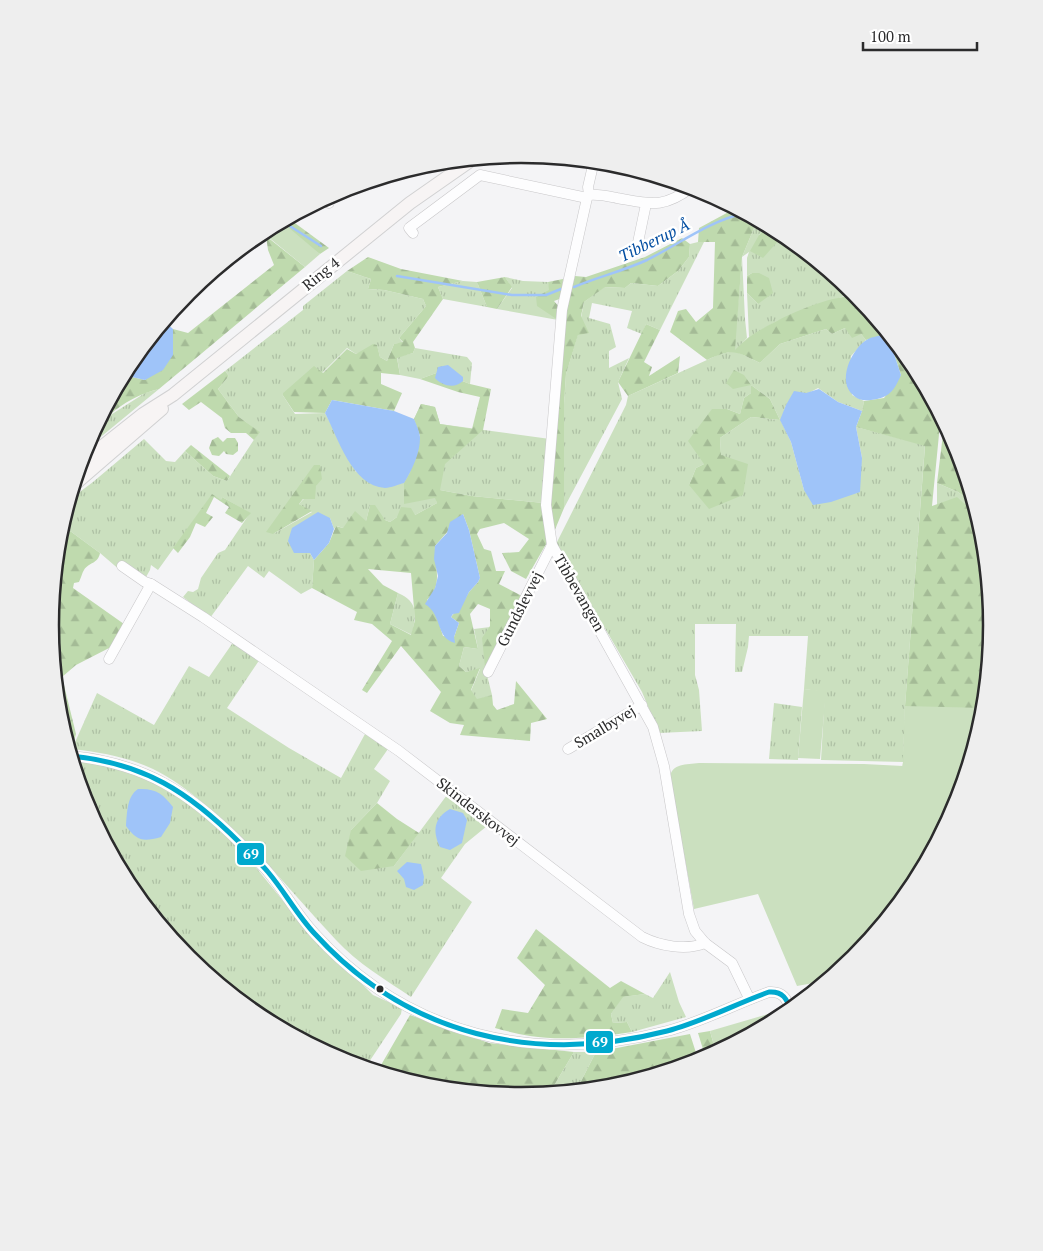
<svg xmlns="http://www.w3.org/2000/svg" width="1043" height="1251" viewBox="0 0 1043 1251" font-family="'PT Serif',serif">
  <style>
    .grass { fill: url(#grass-tufts); fill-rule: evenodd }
    .forest { fill: url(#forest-firs); fill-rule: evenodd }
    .park { fill: #cbe0bf }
    .water { fill: #9fc4f9 }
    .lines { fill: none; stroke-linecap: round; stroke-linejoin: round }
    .stream { stroke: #9fc4f9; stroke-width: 2.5 }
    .minor-casing { stroke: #c8c7c9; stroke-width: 11 }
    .major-casing { stroke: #d1d1d2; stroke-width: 14 }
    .minor { stroke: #fdfdfe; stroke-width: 10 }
    .major { stroke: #f7f4f4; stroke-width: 12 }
    .bus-1-casing { stroke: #fff; stroke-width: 9 }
    .bus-1 { stroke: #00a9ce; stroke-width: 5 }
    .bus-dot { fill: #2b2b2c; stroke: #fff; stroke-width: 2 }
    .labels { text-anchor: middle; stroke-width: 5; stroke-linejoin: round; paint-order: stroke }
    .street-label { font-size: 15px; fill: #2b2b2c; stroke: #fff }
    .water-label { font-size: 16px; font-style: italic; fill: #024da1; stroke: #fff }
    .rim { fill: none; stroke: #2b2b2c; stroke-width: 2.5 }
    .line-badge { stroke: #fff; stroke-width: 2 }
    .badge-label { font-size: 14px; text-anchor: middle; font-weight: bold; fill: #fff }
  </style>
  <defs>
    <pattern id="grass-tufts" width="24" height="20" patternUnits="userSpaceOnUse" patternTransform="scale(1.25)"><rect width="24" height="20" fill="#cbe0bf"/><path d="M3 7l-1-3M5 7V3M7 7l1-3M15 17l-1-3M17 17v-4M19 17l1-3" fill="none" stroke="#aec0a4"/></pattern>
    <pattern id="forest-firs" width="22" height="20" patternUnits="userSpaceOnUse" patternTransform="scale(1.25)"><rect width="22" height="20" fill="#bfdaae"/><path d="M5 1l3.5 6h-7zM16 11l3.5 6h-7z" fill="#a4bb96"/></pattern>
  </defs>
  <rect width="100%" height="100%" fill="#f4f4f6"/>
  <!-- grass -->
  <g class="grass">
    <path d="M761,221L768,225L759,235L778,240L781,232L784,234L858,296L847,295L777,321L749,337L747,293L758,304L752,273L747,276V258L749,252L742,257L745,319L747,338L735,351L760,363L780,344L826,329L832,334L845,328L861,334L866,340L851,356L852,395L864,401L862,411L838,402L818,388L786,405L781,421L791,442L804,490L862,458L856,427L925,445L905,706L903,762L821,760L825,692L804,689L808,636H749L748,647L742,672H735L736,624H695V675L699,690L702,731L659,733L642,692L556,544L626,405L628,396L720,354L734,351L742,257L754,228ZM751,385L770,399L780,420L751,417L720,438L721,455L689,485L696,468L704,464L727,409L740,414L744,398L751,393Z"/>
    <polygon points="698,242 704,242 660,330 646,324 642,334 627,328 632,311 592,303 589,318 610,324 616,347 609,351 609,368 629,358 618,382 622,399 564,508 564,404 566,374 578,334 584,302 604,287 625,288 631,283 658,286 678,271 689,257 690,244"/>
    <path d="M347,271L371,279L368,289L384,290L423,299L426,306L399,338L403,343L394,344L387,361L380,357L377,346L356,354L347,348L322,373L282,394L295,414L325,413L356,472L420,436L414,419L421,404L435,407L440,424L550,439L544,503L472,496L440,490L436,498L437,503L415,515L397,517L390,522L385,520L370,505L366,521L343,528L337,526L334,529L330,518L310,553L314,560L312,588L301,594L269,571L264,578L248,566L210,618L183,597L188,591L193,592L198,589L201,578L218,553L225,550L250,513L222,497L221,501L212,495L158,570L151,565L150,570L146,577L121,571L100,553L62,525L69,500L93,482L144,439L166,461L175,462L185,451L213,476L227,481L259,432L239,417L218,389L229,376L225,371L303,310V306ZM320,465L316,486L299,504L312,512L273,534Z"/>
    <polygon points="505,277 523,281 548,282 558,320 497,309 512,288"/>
    <polygon points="463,281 477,282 487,307 443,299 438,287"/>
    <polygon points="415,348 467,357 472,363 470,384 439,372 420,379 400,375 397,357 413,353"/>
    <polygon points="159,389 97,440 93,440 90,437 92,434 105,424 109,416 145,393"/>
    <polygon points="937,483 958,492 969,500 974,500 979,517 957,498 937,505"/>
    <path d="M398,593C419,602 416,615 412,635L390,624Z"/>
    <polygon points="490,627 485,667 492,695 477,700 471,691 480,669 466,672 459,666 464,647 478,649 474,629"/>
    <path d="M234,641L260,659L227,708L289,748L341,778L365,734L388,749L374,769L390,781L377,803L351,830L394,866L447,795L487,826L465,844L441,878L472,902L411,997C386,980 357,963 336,940C292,893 253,843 203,803C188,790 171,778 153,769C127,757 100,752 72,749L97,693L154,725L189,666L209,677Z"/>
    <polygon points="774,703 802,707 798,760 769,759"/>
    <polygon points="72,760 89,761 142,776 191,805 227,835 250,860 309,933 331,957 356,978 373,995 402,1008 401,1014 365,1068 341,1061 259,1017 188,959 129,887 86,806"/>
    <polygon points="670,972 679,1002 686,1017 632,1032 627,1022 613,1023 611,1014 622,997 645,994 653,998"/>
    <polygon points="574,1052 596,1052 580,1083 580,1091 549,1094"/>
  </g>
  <!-- forest -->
  <g class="forest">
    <path d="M736,208L761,221L754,228L742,257L735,350C739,346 744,341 749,337C774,320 828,294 858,296L891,336L884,335L866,340L861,334L852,338L845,328L832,334L826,329L780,344L760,363C734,351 734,348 707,360L670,332L678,311L686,309L696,322L713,308L715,242H698L699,228Z"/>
    <polygon points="288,218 329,248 320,254 292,237 276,224"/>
    <polygon points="768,225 781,232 779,240 763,258 750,251 759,235"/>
    <path d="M266,236L305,267L159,389C142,393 122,403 110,415C103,422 104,429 92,434L123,375L145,380L173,354V329L188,333L274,265L268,250Z"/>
    <polygon points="682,238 690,244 689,257 678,271 658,286 631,283 625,288 605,287 584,302 581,316 589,333 578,335 566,374 564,404 564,508 554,532 549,505 565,311 575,276 586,277 645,257"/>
    <polygon points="368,257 401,269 463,281 438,287 443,299 413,342 415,348 413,353 397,358 400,375 381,373 381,384 402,393 394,411 332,400 325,413 294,412 282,394 314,366 323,373 347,349 356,354 373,344 377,345 380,357 387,361 394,344 403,342 399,338 426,306 423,299 384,290 368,289 371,279 347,271"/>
    <polygon points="752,273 759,273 769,278 773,293 758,304 747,293 747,276"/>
    <polygon points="505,277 512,287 497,309 487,307 477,282"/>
    <polygon points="563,279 562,298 554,301 560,308 558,320 537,306 536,297 549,290 548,282"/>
    <polygon points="646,324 660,330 644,362 652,367 649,376 680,356 678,373 628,396 618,382"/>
    <polygon points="900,351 907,356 914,364 941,414 932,506 957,497 979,517 984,534 993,625 988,674 979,683 977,708 985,708 984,718 894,819 903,762 905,706 925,446 856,427 862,411 864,401 884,398 901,375 894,354"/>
    <polygon points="734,370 744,375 751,385 770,399 780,420 751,417 720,438 721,455 748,464 743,495 709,509 689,485 696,468 704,464 688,441 712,409 727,409 740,414 744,398 751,393 751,385 733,389 726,383"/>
    <polygon points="225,371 229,376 218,389 239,417 260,432 254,440 246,433 231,433 225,428 222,418 201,402 189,410 182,404"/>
    <path d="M439,372L470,384L491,389L483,430L445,464L440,490L472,496L544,503L549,539L526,579L511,571L502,553L519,552L529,539L504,523L480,529L477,534L484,549L491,551L496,571H505L499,584L522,596L485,667L482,638L490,626V609L478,604L470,614L478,649L464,647L459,666L466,672L480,668L471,690L477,699L492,695L493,705L497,710L514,704L516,681L547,719L531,723L530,741L460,735L464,725L450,723L430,711L441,692L401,646L367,693L362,690L392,641L372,624L354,620L357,612L312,588L314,560L329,543L336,526L343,528L355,511L366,521L370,505H375L385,520L390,522L397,517L401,507L411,508L415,515L437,503L435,498L404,504V483L410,473L420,436L414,419L421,404L435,407L440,424L472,429L480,397L458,392L420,379ZM463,514L469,530L480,578L478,582L469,592L464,601L451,617L459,623L454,637L443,636L436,614L427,600C444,585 434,565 435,546ZM368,569L411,573L415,620L411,635L390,624L398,593L383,585Z"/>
    <polygon points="946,425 957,445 974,500 969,500 958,492 937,483 943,434"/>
    <polygon points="218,437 223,442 227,438 235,438 238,443 238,451 233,455 226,454 224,451 219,456 212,455 209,448 212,440"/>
    <polygon points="191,445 230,476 227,481 213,476 185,451"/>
    <polygon points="314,465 320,465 322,479 316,486 315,499 303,499 299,504 312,511 273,534 266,532"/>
    <polygon points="212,494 221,500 222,497 251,513 242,523 225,513 229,507 214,497 206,513 213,517 205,527 196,523 190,537 178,553 173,548"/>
    <path d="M62,525L100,553C98,564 89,562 84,570C82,573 81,578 79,582L74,583L73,588L124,624L111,647L76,665L62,677L76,734L70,755L59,717L50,625L59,533Z"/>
    <polygon points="377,803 397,819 419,833 394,866 361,871 345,856 351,830"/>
    <path d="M536,929L610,988L621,981L645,994L623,997L611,1014L613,1023L627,1022L632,1032C599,1037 563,1041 530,1036C518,1034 506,1031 495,1028L502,1009L528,1013L545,985L517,958Z"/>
    <polygon points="410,1015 489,1043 574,1052 549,1094 521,1097 429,1088 377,1072"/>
    <polygon points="710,1031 716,1053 706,1059 698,1033"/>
    <polygon points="690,1034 698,1059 670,1067 670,1071 633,1082 619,1079 601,1089 580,1091 580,1083 596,1052"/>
  </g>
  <!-- park -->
  <g class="park">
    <polygon points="282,222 320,254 305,267 262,232"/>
    <polygon points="804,689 826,691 820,759 798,758"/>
    <path d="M905,706L985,708L984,718L957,806L913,888L855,959L830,980L797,986L758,894L694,909L670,777C672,763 686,765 699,763L864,764L903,766Z"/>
    <polygon points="775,1012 778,1021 716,1053 710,1031"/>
  </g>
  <!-- water -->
  <g class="water">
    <polygon points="164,321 173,329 173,355 163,370 145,380 123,375 130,363"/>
    <path d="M884,335L891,336L907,356L900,351L894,354L901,375C894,391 889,398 871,400C864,401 858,400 853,395C837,381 851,351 865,341C870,337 878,336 884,335Z"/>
    <path d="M448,365L463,377V381C455,389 442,386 435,378L438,367Z"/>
    <polygon points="819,389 838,402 862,411 856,427 862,458 860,492 831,502 813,505 804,490 791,442 780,420 786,405 794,391 806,393"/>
    <path d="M332,400L394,411L414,419C416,424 420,432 420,438C420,453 412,470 404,483C399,484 391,488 385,488C352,486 338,438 325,413Z"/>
    <polygon points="318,512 330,518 334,529 329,543 314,560 310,553 294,553 288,541 292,528"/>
    <path d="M463,514L469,530L480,578L478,582L469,592L459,613L453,614L451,617L459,623L454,637L455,643C435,638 443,615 425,604L435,588L438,576L434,559L435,546L447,533L450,522Z"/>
    <path d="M53,598H54C63,612 59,614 57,629C60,635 61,640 55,646L52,645L50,625Z"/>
    <path d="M138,789C156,788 163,794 173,807L170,823L161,837C143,842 137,841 126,826C127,813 127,796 138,789Z"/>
    <path d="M450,809L463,813L467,820L462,843L450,850L440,847C432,831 434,818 450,809Z"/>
    <polygon points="407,862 421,864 424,877 423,885 414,890 406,887 404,879 397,871"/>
  </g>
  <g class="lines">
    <!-- stream -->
    <g class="stream">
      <polyline points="282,221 321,246"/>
      <polyline points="397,276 512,295 546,295 561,289"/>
      <path d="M574,287C598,277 623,271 647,260C679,244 709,221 745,213"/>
    </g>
    <!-- minor casing -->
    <g class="minor-casing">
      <g id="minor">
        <path d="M692,187C663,209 651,204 617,198C607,196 599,194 589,195L587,198L562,310L546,505L552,545L653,727L664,766L689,914L695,931L705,943L732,963L749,998"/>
        <polyline points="589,195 588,187 594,161"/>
        <polyline points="325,198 329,203"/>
        <polyline points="413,233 409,228 480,175 587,198"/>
        <polyline points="636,252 646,204"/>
        <path d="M122,566L145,582L151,584L203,617L399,751L642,937C660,946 686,951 705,943"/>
        <polyline points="109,659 151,584"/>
        <polyline points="488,672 552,545"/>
        <polyline points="568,749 642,705"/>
        <path d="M71,756C144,763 189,792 240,843C249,853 260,862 268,872C285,892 297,915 315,934C408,1036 535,1065 667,1031C702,1022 735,1004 769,992C783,991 787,999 791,1011"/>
      </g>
    </g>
    <!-- major casing -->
    <g class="major-casing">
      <g id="major">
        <polyline points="80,464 143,414 173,395 410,203 473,159"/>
        <polyline points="74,485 162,409"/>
      </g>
    </g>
    <!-- minor -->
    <use href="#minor" class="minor"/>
    <!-- major -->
    <use href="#major" class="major"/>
    <!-- bus-1 casing -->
    <g class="bus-1-casing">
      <path id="bus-1" d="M71,756C144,763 189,792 240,843C249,853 260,862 268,872C285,892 297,915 315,934C408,1036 535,1065 667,1031C702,1022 735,1004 769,992C783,991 787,999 791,1011"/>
    </g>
    <!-- bus-1 -->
    <use href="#bus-1" class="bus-1"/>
  </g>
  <!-- markers -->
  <circle class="bus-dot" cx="380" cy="989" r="4.5"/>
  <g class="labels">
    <!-- street labels -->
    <g class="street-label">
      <text transform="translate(321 274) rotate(-39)" y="5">Ring 4</text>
      <text transform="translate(579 593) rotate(60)" y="5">Tibbevangen</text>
      <text transform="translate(520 609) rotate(-63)" y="5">Gundslevvej</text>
      <text transform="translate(605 727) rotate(-31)" y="5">Smalbyvej</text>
      <text transform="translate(478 812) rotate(38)" y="5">Skinderskovvej</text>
    </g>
    <!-- water labels -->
    <g class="water-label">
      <text transform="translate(654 240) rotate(-26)" y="6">Tibberup Å</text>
    </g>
  </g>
  <!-- crop -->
  <path d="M0 0H1043V1251H0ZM59 625a462 462 0 1 1 924 0a462 462 0 1 1-924 0Z" fill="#eee" fill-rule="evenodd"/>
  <path class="rim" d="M59 625a462 462 0 1 1 924 0a462 462 0 1 1-924 0Z"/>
  <g class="line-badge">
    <rect x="236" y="842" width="29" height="24" rx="5" fill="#00a9ce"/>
    <rect x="585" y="1030" width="29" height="24" rx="5" fill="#00a9ce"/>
  </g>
  <g class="badge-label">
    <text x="251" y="859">69</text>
    <text x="600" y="1047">69</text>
  </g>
  <!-- scale -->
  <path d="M863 42v8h114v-8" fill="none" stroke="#2b2b2c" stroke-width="2.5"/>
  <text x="870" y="42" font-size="15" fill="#2b2b2c" stroke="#ffffff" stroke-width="4" paint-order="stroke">100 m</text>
</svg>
